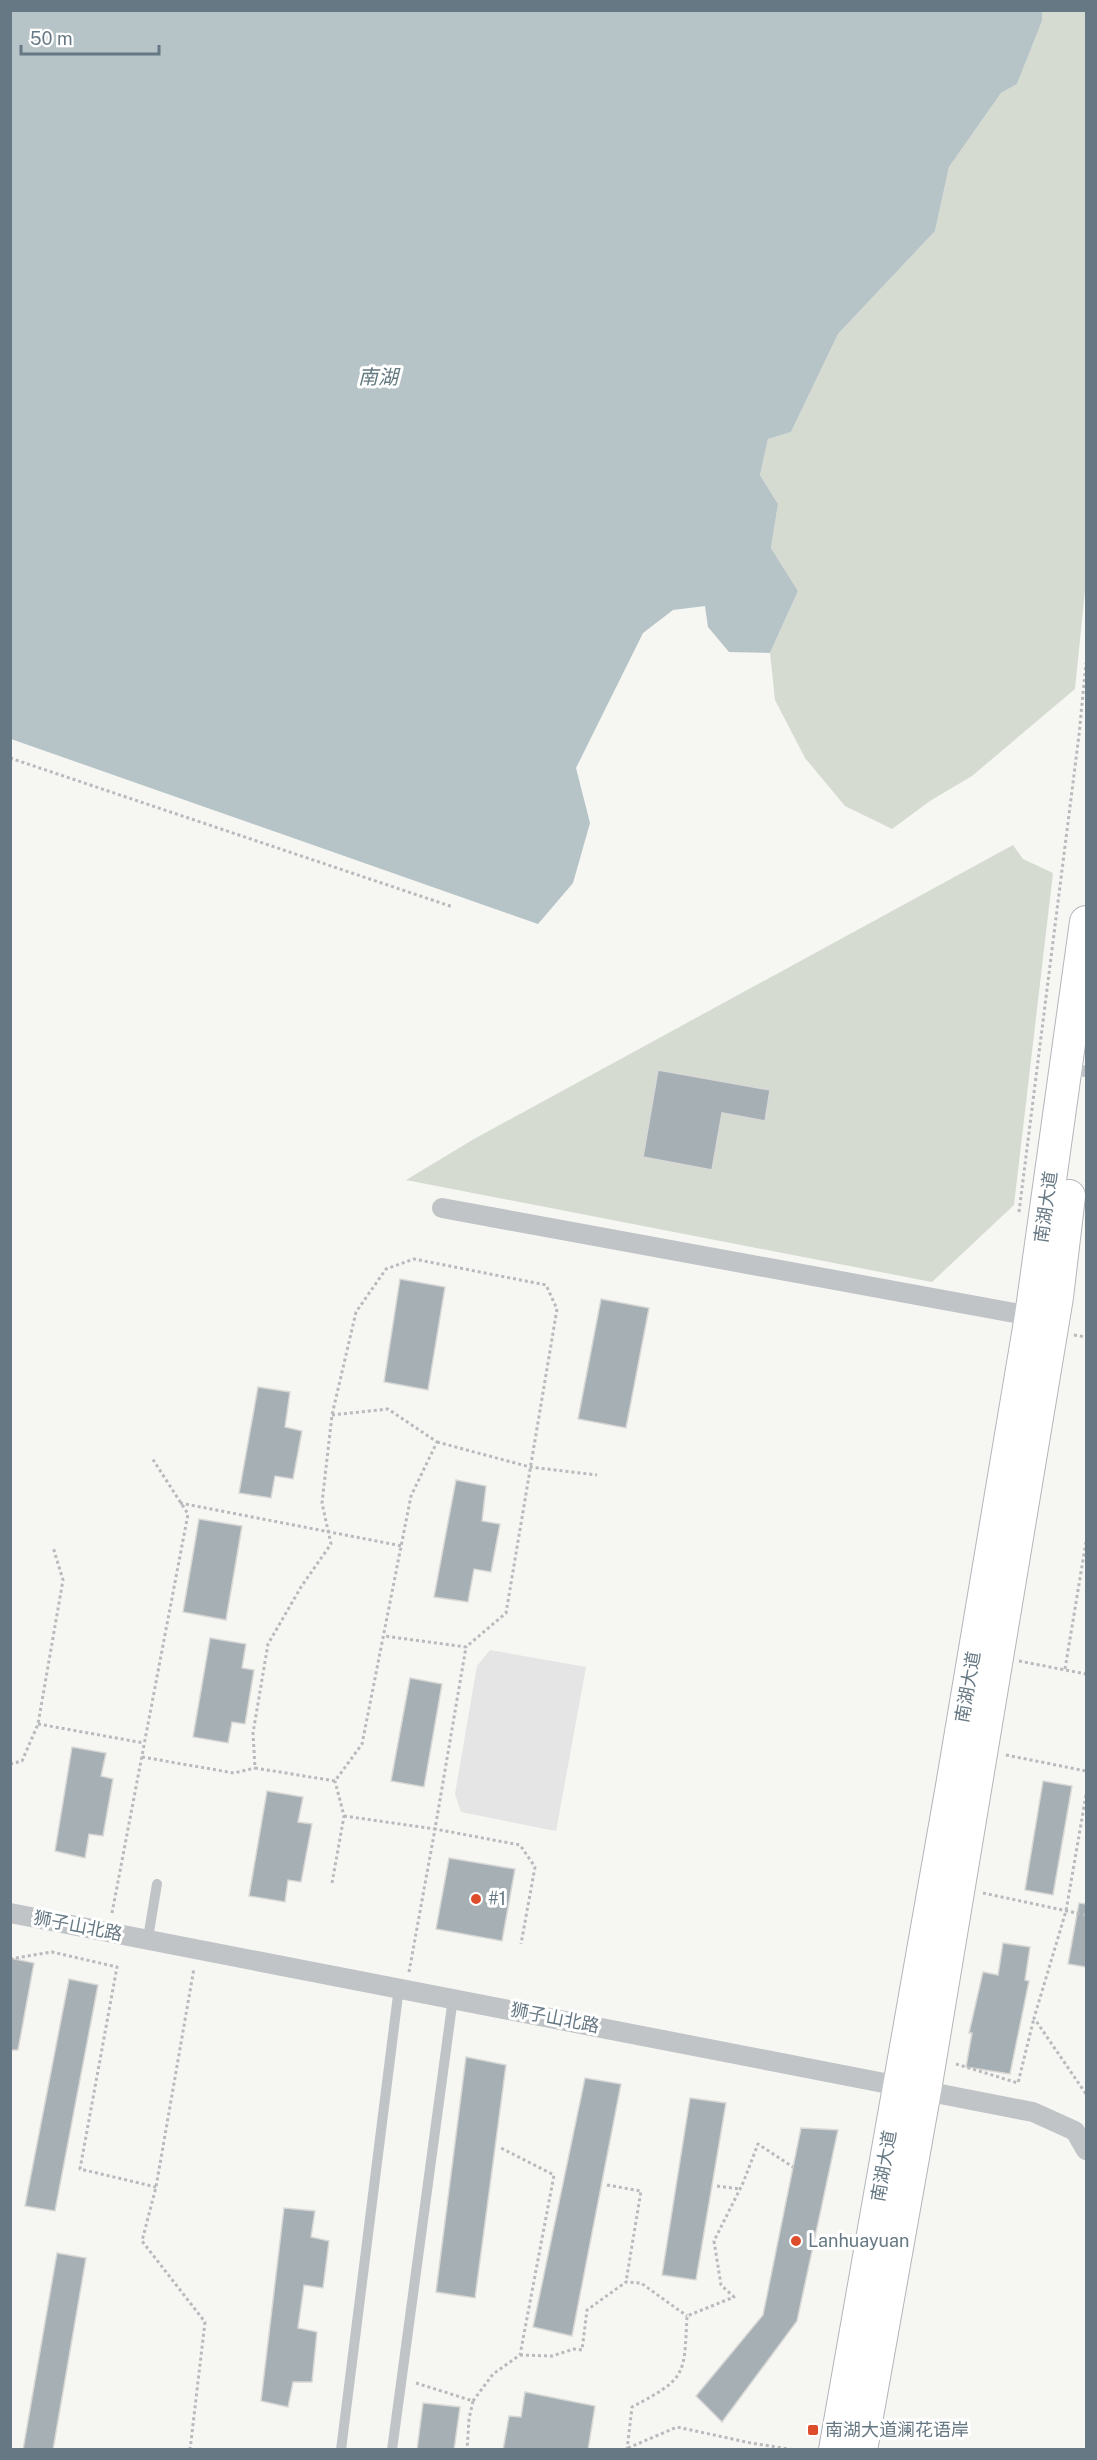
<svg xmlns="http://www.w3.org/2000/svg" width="1097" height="2460" viewBox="0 0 1097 2460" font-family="'Public Sans','Noto Sans SC',sans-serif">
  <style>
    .built { fill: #e4e5e4 }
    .green { fill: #d6dbd2 }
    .water { fill: #b6c3c7 }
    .building { fill: #a6afb4; stroke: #d8d8d6; stroke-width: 1.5 }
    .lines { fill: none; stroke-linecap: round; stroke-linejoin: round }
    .primary-casing { stroke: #b1b6ba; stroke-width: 34 }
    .path { stroke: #b8bbbd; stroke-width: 3; stroke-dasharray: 3 3; stroke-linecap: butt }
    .service { stroke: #c0c4c7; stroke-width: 10 }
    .minor { stroke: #c0c4c7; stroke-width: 20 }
    .primary { stroke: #fff; stroke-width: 32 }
    .poi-dot { fill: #dd4d2c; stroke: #fff; stroke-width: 2 }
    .labels { text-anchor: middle; stroke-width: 6; stroke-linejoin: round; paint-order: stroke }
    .street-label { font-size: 18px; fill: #667883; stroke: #fff }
    .poi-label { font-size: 18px; fill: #667883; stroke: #fff; text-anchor: start }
    .water-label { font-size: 20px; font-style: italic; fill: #62797f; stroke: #fff }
  </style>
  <rect width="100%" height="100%" fill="#f6f6f3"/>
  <!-- built -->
  <polygon class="built" points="490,1650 586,1667 556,1831 461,1812 455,1794 477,1666"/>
  <!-- green -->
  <g class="green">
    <polygon points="1042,11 1086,11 1086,581 1075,689 972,776 930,801 892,829 845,806 805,758 775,700 770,653 798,591 771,548 778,504 760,475 768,439 791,432 838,334 935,231 949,167 1001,93 1017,84 1042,21"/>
    <polygon points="1013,845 1023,859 1053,873 1014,1205 932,1282 406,1180 474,1139"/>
  </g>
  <!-- water -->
  <polygon class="water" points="11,10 1042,11 1042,21 1017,84 1001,93 949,167 935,231 838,334 791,432 768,439 760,475 778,504 771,548 798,591 770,653 729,652 708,627 705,606 673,610 643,633 576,768 590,823 573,883 538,924 11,739"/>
  <!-- building -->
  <g class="building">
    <polygon points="658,1070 770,1090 765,1121 722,1113 712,1170 643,1157"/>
    <polygon points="400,1279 445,1287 428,1390 384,1382"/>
    <polygon points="601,1299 649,1308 626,1428 578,1419"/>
    <polygon points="258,1387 290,1392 285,1427 302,1431 293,1479 275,1476 271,1498 239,1493"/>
    <polygon points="456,1480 486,1486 482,1521 500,1524 491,1572 474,1569 468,1602 434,1597"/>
    <polygon points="199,1519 242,1526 226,1620 183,1612"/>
    <polygon points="210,1638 246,1644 242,1668 254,1670 245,1724 232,1722 228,1743 193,1737"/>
    <polygon points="410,1678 442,1684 424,1787 391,1781"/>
    <polygon points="72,1747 106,1753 101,1776 113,1779 103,1836 89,1834 85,1858 55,1851"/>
    <polygon points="1043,1781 1072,1786 1053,1895 1025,1890"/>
    <polygon points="267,1791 303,1797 298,1822 312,1824 301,1882 288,1880 285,1902 249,1896"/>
    <polygon points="449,1858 515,1869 502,1941 436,1929"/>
    <polygon points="1079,1903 1086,1904 1086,1967 1068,1964"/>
    <polygon points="1003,1943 1030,1947 1025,1980 1029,1981 1010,2074 966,2067 972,2033 969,2033 983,1972 998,1975"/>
    <polygon points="10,1958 34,1963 18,2050 10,2050"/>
    <polygon points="69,1979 98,1985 55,2211 25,2206"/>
    <polygon points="466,2057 506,2065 475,2298 436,2292"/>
    <polygon points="585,2078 621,2084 572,2336 533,2327"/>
    <polygon points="690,2098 726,2103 696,2280 662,2275"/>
    <polygon points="801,2128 838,2130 797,2321 722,2422 696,2396 763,2315"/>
    <polygon points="284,2208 315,2211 311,2237 329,2241 323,2288 304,2285 298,2328 317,2332 312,2382 293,2382 288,2407 261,2401"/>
    <polygon points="57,2253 86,2258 53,2450 23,2450"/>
    <polygon points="525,2392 595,2406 588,2450 503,2450 509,2416 521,2417"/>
    <polygon points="423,2403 460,2407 454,2450 417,2450"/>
  </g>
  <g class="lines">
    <!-- primary casing -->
    <g class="primary-casing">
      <g id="primary">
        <polyline points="835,2450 952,1786 1031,1316 1086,922"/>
        <polyline points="861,2450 925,2090 1057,1297 1069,1196"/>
      </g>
    </g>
    <!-- path -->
    <g class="path">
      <polyline points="10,758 453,907"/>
      <polyline points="1019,1212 1079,735 1086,663"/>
      <polyline points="1074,1335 1086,1337"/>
      <polyline points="332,1415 388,1409 437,1442 411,1496 362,1744 335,1781 255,1768 253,1733 268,1644 301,1587 331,1544 322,1503 332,1415 356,1312 386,1269 414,1259 546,1285 557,1309 506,1613 466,1647"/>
      <polyline points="437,1442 530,1467 597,1475"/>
      <polyline points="180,1503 402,1546"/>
      <polyline points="1019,1661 1086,1674"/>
      <polyline points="1065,1669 1086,1542"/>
      <polyline points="38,1724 144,1743"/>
      <polyline points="1006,1755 1086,1771"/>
      <polyline points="142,1757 234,1773 255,1768"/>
      <polyline points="10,1764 22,1761 38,1724 63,1580 53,1547"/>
      <polyline points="1086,1795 1066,1911 1034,2018 1086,2094"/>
      <polyline points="344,1816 435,1829 466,1647 384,1636"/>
      <polyline points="332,1883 344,1816 335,1781"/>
      <polyline points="983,1893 1086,1915"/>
      <polyline points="112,1913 188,1514 152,1458"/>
      <polyline points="10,1959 52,1952 117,1967 80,2169 156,2187"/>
      <polyline points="409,1972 435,1829 520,1845 535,1867 521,1944"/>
      <polyline points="956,2064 1018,2083 1034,2018"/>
      <polyline points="607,2185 641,2191 626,2282"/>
      <polyline points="717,2186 740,2189"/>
      <polyline points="520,2355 552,2356 574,2349 582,2350 587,2310 626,2282 641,2283 687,2316"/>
      <polyline points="416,2383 473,2401 469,2419 467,2450"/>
      <polyline points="473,2401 493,2374 520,2355 554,2175 501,2148"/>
      <polyline points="628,2448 677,2427 751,2443 795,2450"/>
      <polyline points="190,2450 205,2322 142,2241 156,2187 194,1968"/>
      <path d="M627,2450L632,2407C687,2378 684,2376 687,2316L734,2297L721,2285L714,2241L743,2183L758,2144L793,2167"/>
    </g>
    <!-- service -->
    <g class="service">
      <polyline points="1084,1072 1086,1070"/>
      <polyline points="148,1938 157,1884"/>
      <polyline points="341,2450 399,1987"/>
      <polyline points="392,2450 453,1998"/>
    </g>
    <!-- minor -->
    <g class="minor">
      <polyline points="442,1208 1031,1316"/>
      <polyline points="10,1913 1033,2112 1075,2131 1086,2150"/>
    </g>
    <!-- primary -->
    <use href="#primary" class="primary"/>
  </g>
  <!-- markers -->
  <g class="poi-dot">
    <circle cx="476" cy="1899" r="6"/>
    <circle cx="796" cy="2241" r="6"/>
    <rect x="807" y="2424" width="12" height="12" rx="3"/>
  </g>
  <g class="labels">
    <!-- street labels -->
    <g class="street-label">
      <text transform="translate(1046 1207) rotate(-82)" y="6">南湖大道</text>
      <text transform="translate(968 1687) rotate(-80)" y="6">南湖大道</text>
      <text transform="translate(78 1926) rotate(11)" y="6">狮子山北路</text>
      <text transform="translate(555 2018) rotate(11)" y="6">狮子山北路</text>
      <text transform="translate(884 2166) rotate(-80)" y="6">南湖大道</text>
    </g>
    <!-- poi labels -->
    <g class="poi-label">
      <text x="488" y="1905">#1</text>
      <text x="808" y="2247">Lanhuayuan</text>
      <text x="825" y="2436">南湖大道澜花语岸</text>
    </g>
    <!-- water labels -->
    <g class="water-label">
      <text x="378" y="384">南湖</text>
    </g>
  </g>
  <!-- border -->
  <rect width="1097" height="2460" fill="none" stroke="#667883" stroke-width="24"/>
  <!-- scale -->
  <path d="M21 45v9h138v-9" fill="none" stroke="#667883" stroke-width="3"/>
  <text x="30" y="45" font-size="18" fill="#667883" stroke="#ffffff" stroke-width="4.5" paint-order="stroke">50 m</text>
</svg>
